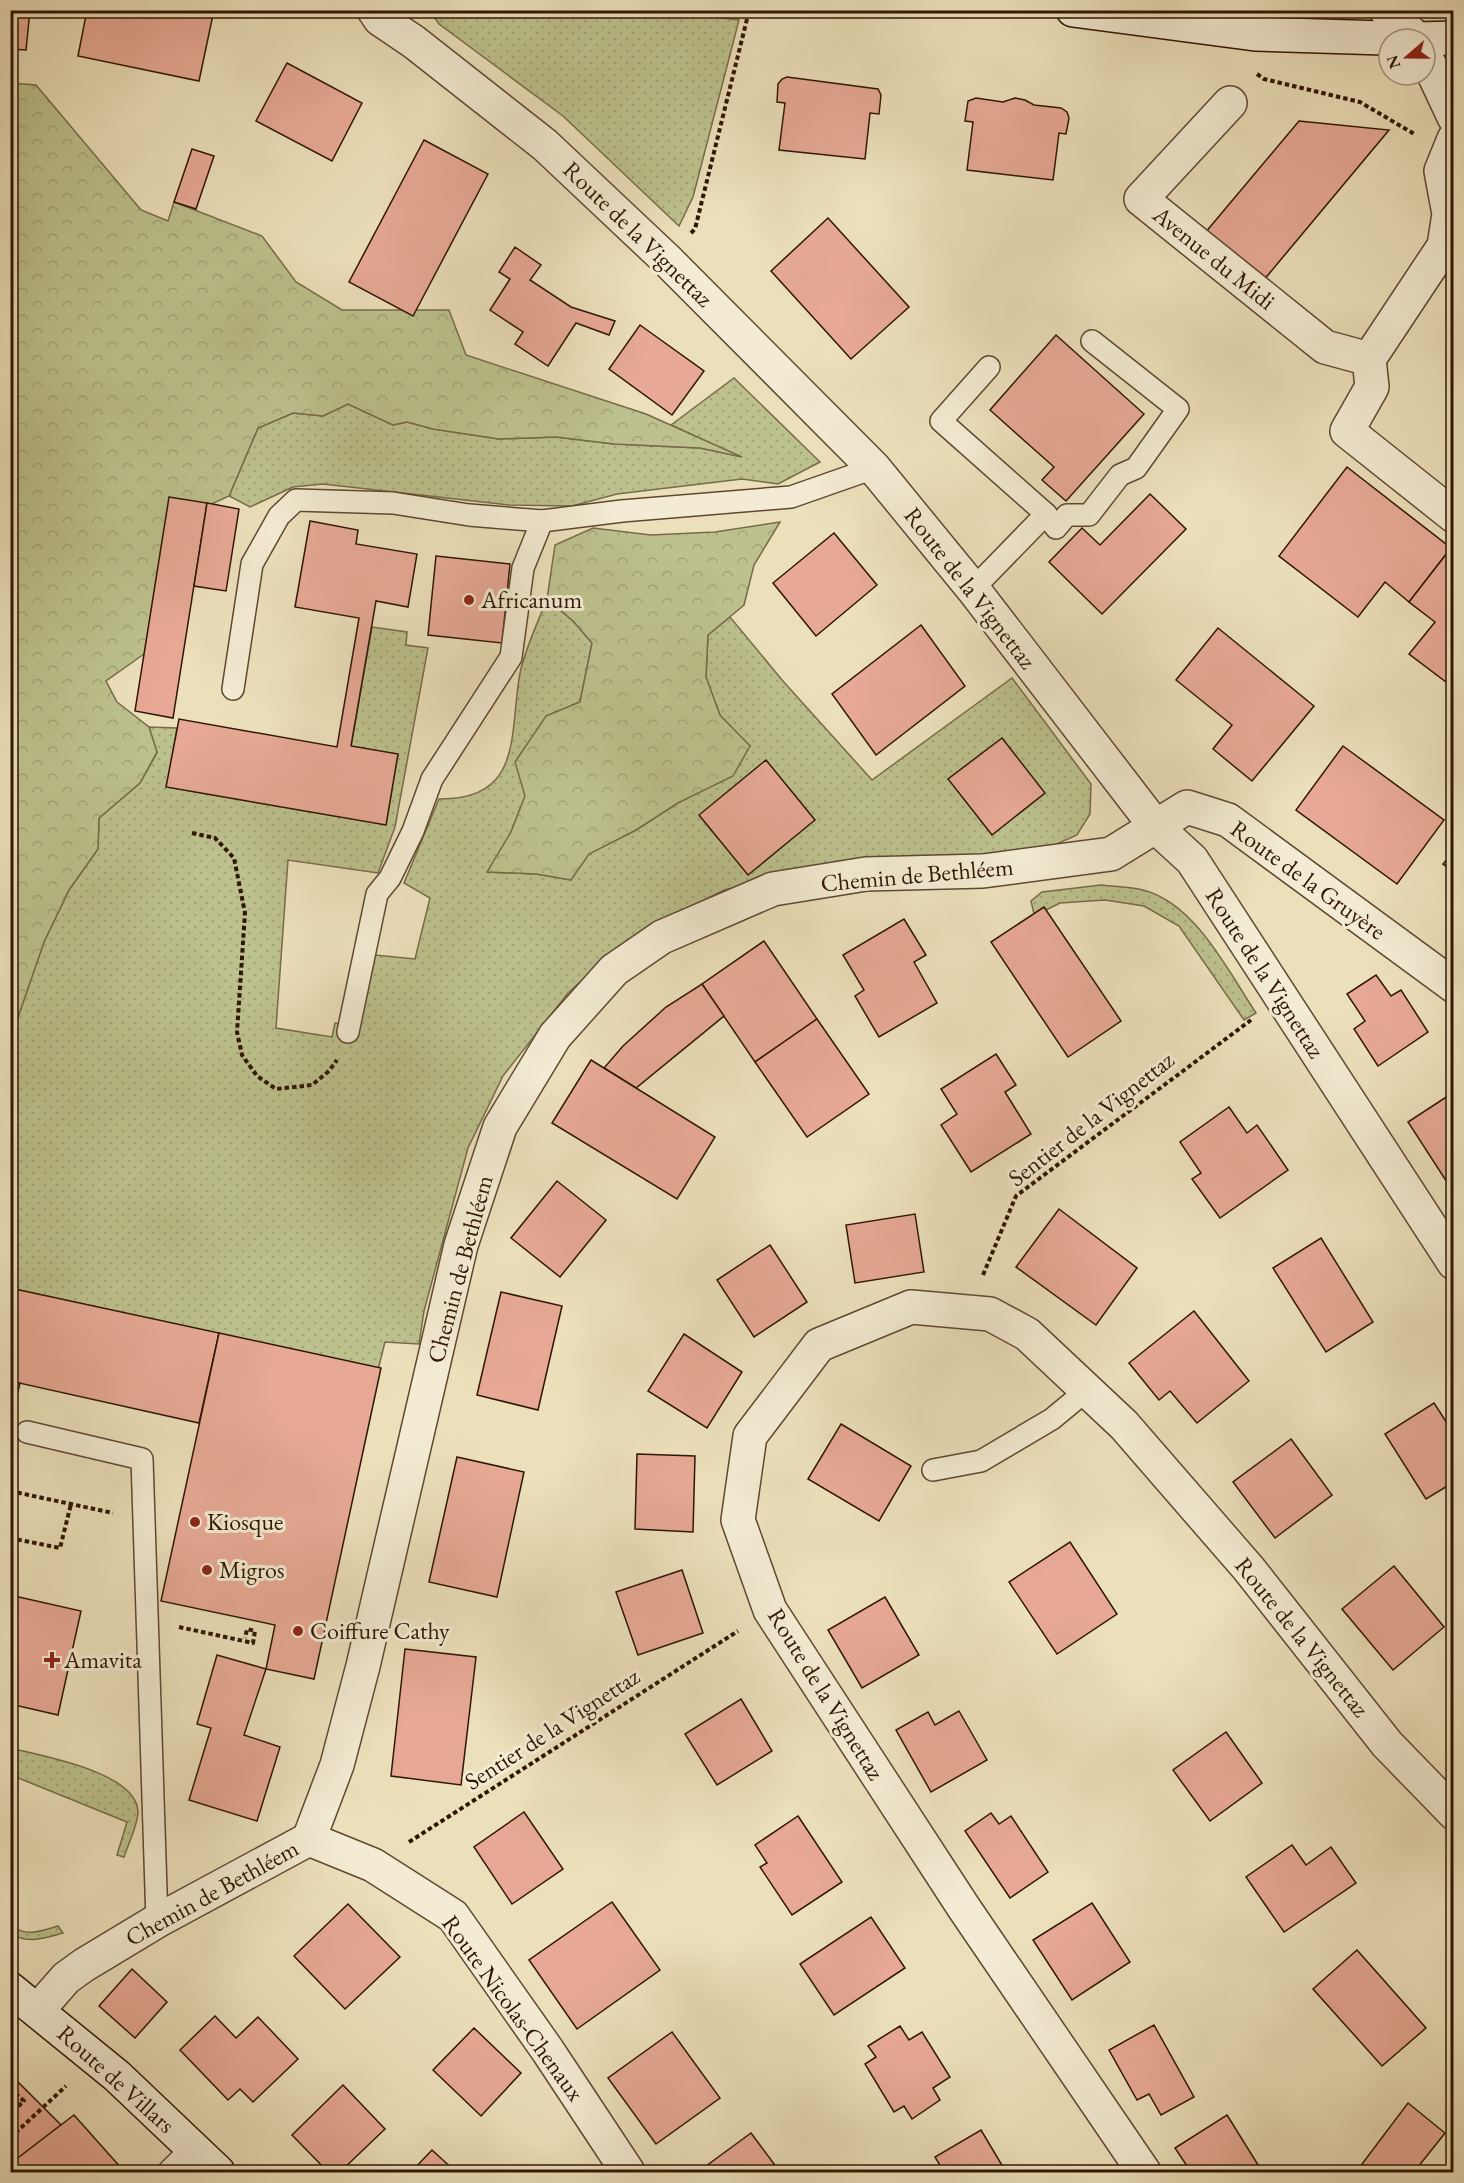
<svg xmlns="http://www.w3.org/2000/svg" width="1464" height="2183" viewBox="0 0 1464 2183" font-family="'EB Garamond',serif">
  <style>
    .grass { fill: url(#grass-dots); stroke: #766c48; stroke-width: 1.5 }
    .forest { fill: url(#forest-crowns); stroke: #766c48; stroke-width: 1.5 }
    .building { fill: #e7a995; stroke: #2f1603; stroke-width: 1.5 }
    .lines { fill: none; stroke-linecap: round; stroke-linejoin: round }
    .service-casing { stroke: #5e4831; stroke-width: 24 }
    .minor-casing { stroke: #5e4831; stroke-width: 36 }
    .tertiary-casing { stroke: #5e4831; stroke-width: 36 }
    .secondary-casing { stroke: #2f1603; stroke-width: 36 }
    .path { stroke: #2f1603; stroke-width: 4; stroke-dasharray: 4.5 3; stroke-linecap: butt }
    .service { stroke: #f3ebd3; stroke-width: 21 }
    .minor { stroke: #f3ebd3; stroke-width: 33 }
    .tertiary { stroke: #f3ebd3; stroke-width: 33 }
    .secondary { stroke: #f3ebd3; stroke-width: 33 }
    .poi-dot { fill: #8f2418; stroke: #f3ebd3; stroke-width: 2 }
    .labels { text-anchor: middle; stroke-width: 6; stroke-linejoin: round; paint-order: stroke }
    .street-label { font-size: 24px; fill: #2f1603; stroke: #f3ebd3 }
    .poi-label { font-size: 24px; fill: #2f1603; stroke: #f3ebd3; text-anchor: start }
  </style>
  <defs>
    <pattern id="grass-dots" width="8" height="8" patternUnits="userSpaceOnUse" patternTransform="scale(1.5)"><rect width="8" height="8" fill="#bcc18d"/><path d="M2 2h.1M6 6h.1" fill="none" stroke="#a2a578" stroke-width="1.8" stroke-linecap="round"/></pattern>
    <pattern id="forest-crowns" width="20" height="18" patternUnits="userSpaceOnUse" patternTransform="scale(1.5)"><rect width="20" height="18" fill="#bcc18d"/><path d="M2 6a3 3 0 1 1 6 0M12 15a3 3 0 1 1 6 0" fill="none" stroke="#a2a578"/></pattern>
  </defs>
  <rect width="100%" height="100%" fill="#ece0bb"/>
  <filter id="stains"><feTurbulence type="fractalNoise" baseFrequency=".00333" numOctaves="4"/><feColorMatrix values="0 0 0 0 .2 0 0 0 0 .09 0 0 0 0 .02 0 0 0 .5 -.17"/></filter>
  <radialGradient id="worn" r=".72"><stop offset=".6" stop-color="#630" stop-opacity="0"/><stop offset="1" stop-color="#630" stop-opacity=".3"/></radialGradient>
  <!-- grass -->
  <g class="grass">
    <polygon points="654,10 739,20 693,197 679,226 563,116 439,24 430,11"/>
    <polygon points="734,378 820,462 778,484 742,479 617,494 572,506 509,505 323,484 293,487 250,507 229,496 258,428 293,413 323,416 348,404 393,425 407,422 433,429 499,439 556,437 614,444 700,448 738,456 671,425"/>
    <path d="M547,599L573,621L592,643L580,702L546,716L525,796L511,832L488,872L536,874L571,880L588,854L636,830L678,803L750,746L720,716L706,677L708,635L730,617L782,680L872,780L1012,678L1091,784L1090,814L1077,835L1050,847L950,860L787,875L724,890L660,922L614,951L568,993L503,1076L468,1148L424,1311L419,1344L385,1342L378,1370L11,1288L10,1204L13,1202L14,1072L16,1023L44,942L69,890L98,849L99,818L140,783L157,753L149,727L177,728L167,787L386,825L398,754L351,746L372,627L407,632L406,645L428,648L395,827L378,873L288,860L276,1028L332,1037L335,1023L356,1027L375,955L415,959L430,898L404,883L439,799C524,800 509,733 520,673C525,649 538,622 547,599Z"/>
    <path d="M1101,885C1115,887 1130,886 1143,890C1195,903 1228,971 1256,1013L1244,1020L1179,926L1144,906L1105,900L1060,903L1046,910L1044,907L1034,914L1031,901L1042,892Z"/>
    <path d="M10,1748C42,1756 137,1772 138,1812C138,1824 128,1845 124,1857L117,1855L127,1822L11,1775Z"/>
    <path d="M11,1926C27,1937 41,1931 58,1926L63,1933C45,1938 27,1945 11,1933Z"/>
  </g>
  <!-- forest -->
  <g class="forest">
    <polygon points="11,83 36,85 141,210 168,221 174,202 262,236 296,282 342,310 449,310 466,355 646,414 742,457 700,448 614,444 556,437 499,439 433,429 407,422 393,425 348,404 323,416 293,413 258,428 229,496 190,514 171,614 144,654 106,681 117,702 149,727 157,752 140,783 99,818 98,849 69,890 44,942 16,1023 14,1072 13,1203 11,1204 10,211 14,191 10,177"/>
    <polygon points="780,522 754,565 744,605 708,635 706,677 720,715 750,746 733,776 678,803 636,830 589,854 571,880 536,874 487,872 511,832 525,796 515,762 546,716 580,702 592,643 573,621 547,599 555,545 593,528 651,535 715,532"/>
  </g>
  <!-- building -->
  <g class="building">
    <polygon points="10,10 30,10 26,50 10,49"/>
    <polygon points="87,10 214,10 199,81 78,56"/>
    <polygon points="287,63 362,103 332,161 256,121"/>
    <polygon points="787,77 878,89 881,95 879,114 870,113 865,159 779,150 785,103 777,102 778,84 782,79"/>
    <polygon points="1015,98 1025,100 1034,105 1061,108 1067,112 1069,118 1066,134 1059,133 1053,180 967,170 973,122 965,121 968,101 976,98 1003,102"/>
    <polygon points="1299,121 1389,130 1263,281 1205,233"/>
    <polygon points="424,140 488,174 413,316 349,282"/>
    <polygon points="192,149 214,156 196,209 174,202"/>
    <polygon points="828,218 909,307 851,359 771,271"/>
    <polygon points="515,247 541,265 530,280 571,307 615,321 609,335 576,323 548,366 515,344 523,332 490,310 510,279 499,272"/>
    <polygon points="640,325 704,371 672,415 609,369"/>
    <polygon points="1056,335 1144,414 1066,501 1042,480 1054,467 990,410"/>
    <polygon points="1347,467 1451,548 1409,602 1385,582 1358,617 1279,556"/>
    <polygon points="1150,494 1186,529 1102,614 1049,562 1082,528 1100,545"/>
    <polygon points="169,497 207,503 173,718 135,711"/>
    <polygon points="207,503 239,509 226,591 194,586"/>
    <polygon points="310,521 358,530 356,544 417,554 408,607 376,601 351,746 398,754 386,825 166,787 179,719 337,747 359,618 295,607"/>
    <polygon points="834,533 877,585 816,636 773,583"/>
    <polygon points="1451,548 1454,551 1454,688 1409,654 1435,622 1409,602"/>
    <polygon points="436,556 510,564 502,643 428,635"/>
    <polygon points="921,625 965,686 876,755 832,694"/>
    <polygon points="1218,628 1314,706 1252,781 1213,749 1232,725 1176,680"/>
    <polygon points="1002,738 1045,793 992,835 948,779"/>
    <polygon points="1343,746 1444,820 1397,884 1296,810"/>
    <polygon points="766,760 815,820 748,875 699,815"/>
    <polygon points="1454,851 1454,872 1443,864"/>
    <polygon points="1044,907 1121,1021 1068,1057 991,942"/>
    <polygon points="904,919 926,955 914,962 937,1003 879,1037 855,996 864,990 843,955"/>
    <polygon points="764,941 817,1019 755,1062 702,984"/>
    <polygon points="1376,975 1391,996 1401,990 1428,1032 1378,1066 1354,1029 1365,1021 1347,994"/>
    <polygon points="702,984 724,1016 636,1088 604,1068 623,1046 666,1007"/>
    <polygon points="817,1019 869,1094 807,1137 755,1062"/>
    <polygon points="996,1054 1016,1085 1005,1092 1031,1134 971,1172 941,1125 957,1114 941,1089"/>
    <polygon points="591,1060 715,1137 677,1199 552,1123"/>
    <polygon points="1454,1092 1454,1193 1408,1122"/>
    <polygon points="1229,1107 1247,1133 1257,1125 1288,1170 1220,1218 1192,1179 1201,1173 1180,1142"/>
    <polygon points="557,1181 606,1220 560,1277 511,1238"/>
    <polygon points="1059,1209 1137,1268 1096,1325 1016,1267"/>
    <polygon points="915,1214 924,1272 855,1283 846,1225"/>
    <polygon points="1321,1238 1373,1322 1326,1352 1273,1268"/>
    <polygon points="770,1245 807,1302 754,1337 717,1280"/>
    <polygon points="10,1288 219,1333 199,1423 10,1381"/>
    <polygon points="501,1292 562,1306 538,1410 477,1395"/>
    <polygon points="1194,1311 1249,1381 1197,1423 1170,1391 1159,1400 1129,1363"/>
    <polygon points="219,1333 381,1368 314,1679 266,1669 275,1625 161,1601"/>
    <polygon points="684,1334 742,1372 707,1428 648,1391"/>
    <polygon points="10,1381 20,1383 10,1427"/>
    <polygon points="1434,1403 1454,1434 1454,1482 1426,1499 1385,1434"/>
    <polygon points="841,1424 911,1466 879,1521 808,1479"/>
    <polygon points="1291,1439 1332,1495 1275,1538 1233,1482"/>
    <polygon points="637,1454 695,1456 693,1532 635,1529"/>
    <polygon points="457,1457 524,1472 497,1597 429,1582"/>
    <polygon points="1070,1542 1117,1614 1057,1654 1009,1582"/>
    <polygon points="1394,1566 1444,1627 1393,1670 1342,1609"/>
    <polygon points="682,1570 703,1633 638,1655 616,1592"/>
    <polygon points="10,1595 81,1611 58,1715 10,1704"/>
    <polygon points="885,1597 919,1655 862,1688 828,1630"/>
    <polygon points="405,1649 476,1657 461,1785 391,1776"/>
    <polygon points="217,1655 266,1669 244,1735 280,1747 257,1821 189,1800 211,1728 197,1724"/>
    <polygon points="741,1699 772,1751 717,1785 685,1734"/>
    <polygon points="959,1711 987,1760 931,1792 896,1730 928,1712 935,1725"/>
    <polygon points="1226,1732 1262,1783 1210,1821 1173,1770"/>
    <polygon points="524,1812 563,1869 512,1904 474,1847"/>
    <polygon points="991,1813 999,1824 1011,1816 1048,1872 1010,1898 965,1831"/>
    <polygon points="798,1816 842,1882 792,1915 760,1867 767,1863 755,1845"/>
    <polygon points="1292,1845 1306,1865 1331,1847 1356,1883 1284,1932 1246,1877"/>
    <polygon points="612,1902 660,1970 577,2029 529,1960"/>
    <polygon points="1092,1903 1130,1962 1072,2000 1033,1940"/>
    <polygon points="348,1904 400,1957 345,2009 294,1956"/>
    <polygon points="871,1917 905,1968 834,2015 800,1964"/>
    <polygon points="1357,1950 1426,2028 1382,2066 1313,1989"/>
    <polygon points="132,1969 167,2002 135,2038 99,2006"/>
    <polygon points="215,2016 236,2038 258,2017 298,2059 253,2102 240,2089 228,2100 180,2050"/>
    <polygon points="1154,2025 1194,2097 1161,2115 1149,2094 1137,2100 1109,2050"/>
    <polygon points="900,2026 909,2040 922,2032 950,2077 933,2088 940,2100 912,2119 904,2106 894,2112 865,2064 876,2057 868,2046"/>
    <polygon points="474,2028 521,2073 481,2116 433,2070"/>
    <polygon points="672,2032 720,2098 656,2144 608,2078"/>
    <polygon points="10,2074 61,2125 10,2164"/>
    <polygon points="343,2085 385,2129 340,2172 328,2172 292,2135"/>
    <polygon points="1408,2103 1445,2133 1414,2172 1356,2172"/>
    <polygon points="74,2115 122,2169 118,2172 10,2172 10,2164"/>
    <polygon points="1227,2115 1260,2168 1253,2172 1191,2172 1175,2148"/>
    <polygon points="981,2130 1006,2172 944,2172 935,2157"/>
    <polygon points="751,2133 780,2172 698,2172"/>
    <polygon points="432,2150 456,2172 411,2172"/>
  </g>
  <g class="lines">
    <!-- service casing -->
    <g class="service-casing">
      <g id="service">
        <polyline points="1046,514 1056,528 1067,515 1089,515 1120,475 1136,468 1178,409 1092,341"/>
        <polyline points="973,589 1046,514 941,421 989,367"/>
        <polyline points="233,689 252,564 279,516 296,500 393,503 469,515 542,521 622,511 791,497 874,468"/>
        <polyline points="348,1032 377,894 390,878 413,831 432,779 511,657 523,568 542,521"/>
        <polyline points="27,1432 142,1459 157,1921"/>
        <polyline points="933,1470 981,1461 1052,1419 1087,1390"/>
        <polyline points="168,2172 193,2147"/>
      </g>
    </g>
    <!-- minor casing -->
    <g class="minor-casing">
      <g id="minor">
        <polyline points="374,10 380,19 414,42 545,145 666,259 874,468 973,589 1156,827 1192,860 1454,1263"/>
        <polyline points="1425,55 1454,117"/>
        <polyline points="1230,103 1141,199 1325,347 1369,359 1372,387 1347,431 1454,516"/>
        <polyline points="1369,359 1444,246 1449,214 1441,171 1454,139"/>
        <polyline points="309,1839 373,1865 453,1916 548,2051 628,2172"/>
        <polyline points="38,2010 66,1978 84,1965 157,1921 309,1839 337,1765 363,1666 461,1245 500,1127 555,1036 614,970 662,937 773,889 866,874 983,871 1111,854 1187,807 1228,820 1454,986"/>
        <polyline points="1144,2172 964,1908 770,1610 738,1520 750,1436 819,1345 911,1307 990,1314 1027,1334 1124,1425 1249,1569 1387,1744 1454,1813"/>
      </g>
    </g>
    <!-- tertiary casing -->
    <g class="tertiary-casing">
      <polyline id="tertiary" points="1386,10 1417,39"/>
    </g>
    <!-- secondary casing -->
    <g class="secondary-casing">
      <g id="secondary">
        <polyline points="1073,10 1255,34 1417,39 1454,38"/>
        <polyline points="10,1989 117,2076 218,2172"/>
      </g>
    </g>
    <!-- path -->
    <g class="path">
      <polyline points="1257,74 1264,79 1360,102 1416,135"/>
      <polyline points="691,233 695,229 748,15"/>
      <polyline points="192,833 215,838 234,858 245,913 237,1032 242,1055 257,1076 276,1089 312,1085 329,1071 337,1060"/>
      <polyline points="983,1275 1016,1196 1251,1020"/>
      <polyline points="10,1491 113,1513"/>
      <polyline points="10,1538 60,1548 71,1504"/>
      <polyline points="179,1627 253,1643 255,1631 247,1629 245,1638"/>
      <polyline points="409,1842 738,1631"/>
      <polyline points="10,2088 24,2101 10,2114"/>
      <polyline points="10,2138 66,2086"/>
    </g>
    <!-- service -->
    <use href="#service" class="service"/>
    <!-- minor -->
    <use href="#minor" class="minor"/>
    <!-- tertiary -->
    <use href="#tertiary" class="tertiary"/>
    <!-- secondary -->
    <use href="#secondary" class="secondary"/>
  </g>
  <!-- markers -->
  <g class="poi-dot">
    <circle cx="469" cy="600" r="6"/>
    <circle cx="195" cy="1522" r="6"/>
    <circle cx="207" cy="1570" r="6"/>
    <circle cx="298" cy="1631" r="6"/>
    <path d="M49 1651h6v6h6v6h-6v6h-6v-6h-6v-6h6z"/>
  </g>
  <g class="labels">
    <!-- street labels -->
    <g class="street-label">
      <text transform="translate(638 234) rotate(44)" y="8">Route de la Vignettaz</text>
      <text transform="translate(1214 258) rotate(39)" y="8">Avenue du Midi</text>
      <text transform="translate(970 588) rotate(52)" y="8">Route de la Vignettaz</text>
      <text transform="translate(917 875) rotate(-5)" y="8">Chemin de Bethléem</text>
      <text transform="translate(1308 880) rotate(36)" y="8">Route de la Gruyère</text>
      <text transform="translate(1265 973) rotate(57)" y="8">Route de la Vignettaz</text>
      <text transform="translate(1091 1119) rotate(-38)" y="8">Sentier de la Vignettaz</text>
      <text transform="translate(460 1269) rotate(-75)" y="8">Chemin de Bethléem</text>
      <text transform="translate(1302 1637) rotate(51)" y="8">Route de la Vignettaz</text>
      <text transform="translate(826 1694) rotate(58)" y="8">Route de la Vignettaz</text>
      <text transform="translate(552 1729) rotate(-33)" y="8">Sentier de la Vignettaz</text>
      <text transform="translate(212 1893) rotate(-29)" y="8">Chemin de Bethléem</text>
      <text transform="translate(513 2008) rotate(54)" y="8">Route Nicolas-Chenaux</text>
      <text transform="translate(116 2079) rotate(42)" y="8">Route de Villars</text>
    </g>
    <!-- poi labels -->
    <g class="poi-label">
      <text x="481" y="608">Africanum</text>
      <text x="207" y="1530">Kiosque</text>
      <text x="219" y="1578">Migros</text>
      <text x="310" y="1639">Coiffure Cathy</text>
      <text x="64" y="1668">Amavita</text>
    </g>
  </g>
  <!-- margin -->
  <rect width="1464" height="2183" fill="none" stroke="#ece0bb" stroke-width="36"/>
  <rect x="12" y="12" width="1440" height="2159" fill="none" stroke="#2f1603" stroke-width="3"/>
  <rect x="18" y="18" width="1428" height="2147" fill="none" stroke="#2f1603" stroke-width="1.5"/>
  <!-- north arrow -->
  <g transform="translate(1407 57) rotate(250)"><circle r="28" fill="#f3ebd3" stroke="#a59680" stroke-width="1.5"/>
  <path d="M0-4.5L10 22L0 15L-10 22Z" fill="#8f2418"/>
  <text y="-9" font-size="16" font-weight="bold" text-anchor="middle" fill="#2f1603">N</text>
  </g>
  <rect width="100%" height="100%" filter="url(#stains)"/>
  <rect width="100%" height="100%" fill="url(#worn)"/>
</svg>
